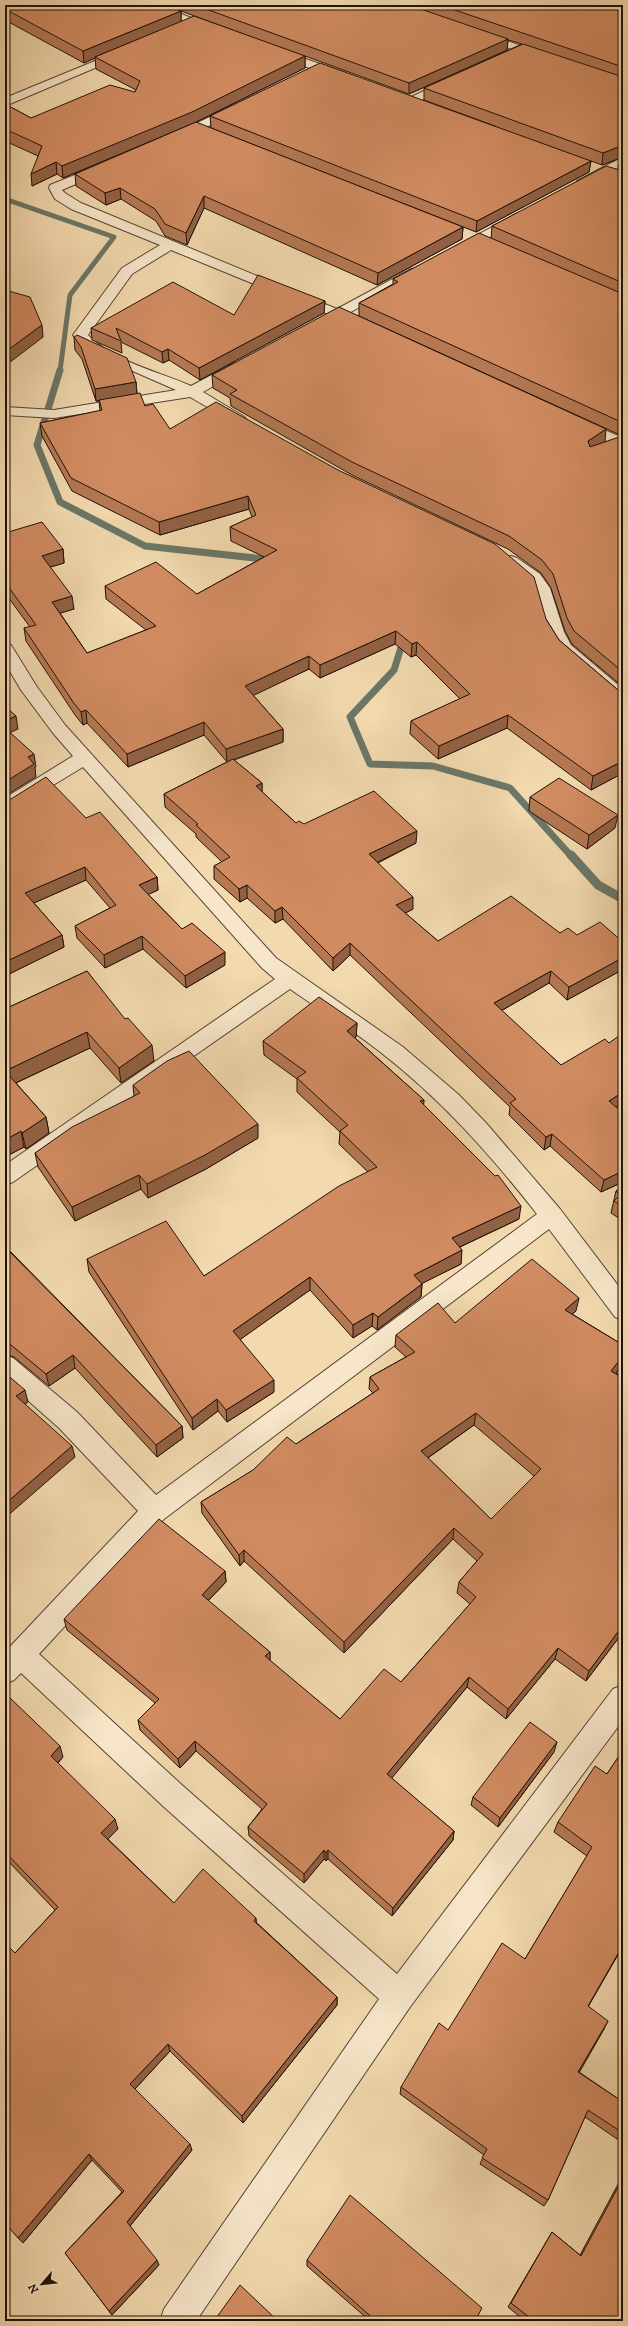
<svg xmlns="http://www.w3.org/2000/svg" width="628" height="2326" viewBox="0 0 628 2326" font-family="'IM FELL DW Pica',serif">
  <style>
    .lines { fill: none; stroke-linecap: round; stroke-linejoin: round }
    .stream-far2 { stroke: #6b7767; stroke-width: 5 }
    .stream-far1 { stroke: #6b7767; stroke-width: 7 }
    .stream { stroke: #6b7767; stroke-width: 9 }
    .minor-casing { stroke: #564332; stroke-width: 2 }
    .minor { fill: #f7e6ca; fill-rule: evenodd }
    .wall { fill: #b47853; stroke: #221109; fill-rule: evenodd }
    .shaded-wall { fill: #926144; stroke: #221109 }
    .building { fill: #d18b61; stroke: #221109; fill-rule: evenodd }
  </style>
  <rect width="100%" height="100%" fill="#f2d9ae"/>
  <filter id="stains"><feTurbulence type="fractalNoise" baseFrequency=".005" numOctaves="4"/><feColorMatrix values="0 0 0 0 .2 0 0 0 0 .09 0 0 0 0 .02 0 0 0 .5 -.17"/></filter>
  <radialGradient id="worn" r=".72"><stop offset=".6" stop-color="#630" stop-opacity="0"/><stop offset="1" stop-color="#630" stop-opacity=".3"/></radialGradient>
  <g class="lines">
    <!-- stream-far2 -->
    <polyline class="stream-far2" points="5,199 114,237 70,295 60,371"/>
    <!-- stream-far1 -->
    <g class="stream-far1">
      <polyline points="60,370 37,445 60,502 145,546 273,560"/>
      <polyline points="404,638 394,670 350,717 370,764 433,766 510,788 571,856"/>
    </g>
    <!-- stream -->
    <polyline class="stream" points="571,855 598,885 623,899"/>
    <!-- minor casing -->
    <g class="minor-casing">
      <g id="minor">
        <polygon points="144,5 160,5 220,30 218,32 210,32"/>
        <polygon points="478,31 548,55 550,57 548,59 540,59 474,36 472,34 474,32"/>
        <polygon points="124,49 130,52 128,54 5,106 5,98"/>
        <polygon points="277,49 346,73 348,76 342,80 338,79 273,54 271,52 273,50"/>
        <polygon points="451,78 457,82 455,85 415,103 411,104 405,100"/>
        <polygon points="237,104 243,108 241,111 180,139 172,139 170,136"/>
        <polygon points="623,157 623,166 588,184 583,185 577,181"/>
        <path d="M102,164L108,168L106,171L62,190L65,193L81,203L337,309L411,269L416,268L423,272L349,313L365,320L367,323L365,326H355L338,319L330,322L325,321L323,318L327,314L171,250L132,274L88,335C113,362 158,371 191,386L234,363H244L246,366L244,369L203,392L243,416L246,419L243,422H233L190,397L54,418L5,415V407L54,410L176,390L94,354L83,346L73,335L122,268L160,245L71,209L55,199L49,188L50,185Z"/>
        <polygon points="518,213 523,214 525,217 523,220 462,253 452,253 450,250"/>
        <polygon points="579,419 623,438 623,449 574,427 571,424"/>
        <polygon points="511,556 517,558 540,574 550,588 564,632 571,645 623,689 623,704 617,702 558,652 546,632 534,589 503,561 505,558"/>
        <path d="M5,644L11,645L37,687L65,725L276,958L403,1047L459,1095L486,1123L560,1209L623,1292V1320L615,1317L549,1229L164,1519L39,1654L183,1786L397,1974L613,1689L623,1685V1720L410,2007L196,2321H160L164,2309L379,1999L163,1806L21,1673L14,1680L5,1684V1652L138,1511L59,1428L5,1380V1355L13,1358L77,1412L156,1495L537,1214C490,1154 440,1098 379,1051C351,1029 320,1010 290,989L13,1182L5,1185V1165L275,979L262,968L83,767L12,810L5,812V798L73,756L53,733L21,690L5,663Z"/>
      </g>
    </g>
    <!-- minor -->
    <use href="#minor" class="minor"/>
  </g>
  <!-- wall -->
  <g class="wall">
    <path d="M5,5H623V430L618,434L359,316V303L393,284V279L491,239L492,226L618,169L619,159L621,158L602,165L591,161L589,172L476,232L211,128L210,116L495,126L424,100V88L522,44L508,40L507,50L409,94L305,56V68L192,124L63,178L57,174L32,186L38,156L5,141V104L31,118L135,92L136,90L96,69L95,58L84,63L5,20ZM181,11L270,44L181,22Z"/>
    <polygon points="75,174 463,227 462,239 377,285 204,208 187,245 165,236 156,221 121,199 106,205 76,186"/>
    <polygon points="325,301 324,313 200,380 169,360 163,363 121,342 122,353 92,340 91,328 234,315"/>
    <polygon points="74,337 136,382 137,394 145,406 170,429 546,619 559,640 618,690 623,691 623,773 591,790 507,728 438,759 410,734 411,721 460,699 416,655 411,657 395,644 320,678 309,669 253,695 283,729 283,742 234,760 262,783 262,792 296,823 416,843 378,863 413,909 405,913 438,941 560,933 623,942 623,973 620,971 567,1000 549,983 501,1011 561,1065 616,1107 623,1113 623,1182 601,1192 550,1146 544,1150 509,1115 510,1107 350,955 333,971 283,919 275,923 247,898 240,902 214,879 214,866 222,862 196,837 196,834 165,807 164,794 227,762 204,735 128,767 87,723 83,725 75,715 26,641 24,628 30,627 5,593 5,533 63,549 64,563 50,567 74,609 60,613 87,653 146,630 106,599 105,586 197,594 264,557 231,541 230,527 252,517 249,509 160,535 72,491 42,436 40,423 100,411 99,401 96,401 82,359 75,350"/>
    <polygon points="212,375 605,442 623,437 623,687 572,644 565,631 551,588 541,573 508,549 352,475 231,406 230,398 213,388"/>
    <polygon points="530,797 615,828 587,849 529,811"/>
    <polygon points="5,800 86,818 157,877 158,890 148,894 182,929 225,965 186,988 143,949 105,968 77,938 75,926 110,908 86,880 34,903 62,935 64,947 5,976"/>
    <polygon points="87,971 154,1061 121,1083 90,1048 16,1083 46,1117 49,1133 26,1149 24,1147 5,1157 5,1009"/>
    <polygon points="357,1023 356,1037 355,1038 424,1100 423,1105 519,1219 460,1247 461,1264 422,1283 422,1284 421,1297 377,1330 372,1326 353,1338 310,1290 240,1339 274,1392 227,1422 218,1411 193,1430 89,1272 87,1259 204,1276 368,1172 339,1144 340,1132 297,1092 297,1079 264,1055 263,1041"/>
    <polygon points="133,1085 258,1138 206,1169 148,1198 141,1189 75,1221 38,1167 35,1153 134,1096"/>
    <polygon points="623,1185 623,1221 611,1213 616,1191"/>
    <polygon points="5,1246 182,1426 183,1438 157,1457 75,1368 49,1386 14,1357 5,1354"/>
    <path d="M576,1311L572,1314L623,1345V1364L616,1373L623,1378V1632L586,1681L555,1659L506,1719L467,1687L391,1778L454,1831L453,1840L392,1916L328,1859L326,1861L324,1859L304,1883L249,1836L248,1827L262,1809L196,1751L180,1768L140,1730L138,1720L155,1703L67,1630L64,1619L225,1571L226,1582L208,1601L270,1652V1661L340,1719L401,1682L470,1604L457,1593L459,1582L477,1561L453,1539L344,1653L244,1561L240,1566L202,1513L201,1502L296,1444L373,1393L369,1389L370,1377L406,1357L395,1347L396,1335L455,1323ZM474,1425L534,1476L491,1519L428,1458Z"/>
    <polygon points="5,1699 63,1757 58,1763 118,1829 108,1839 174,1903 257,1923 337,1997 337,2005 243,2123 170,2051 135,2089 192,2150 130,2226 159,2265 112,2315 65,2253 122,2192 92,2160 23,2243 5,2223 5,1943 15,1953 55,1910 5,1858"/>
    <polygon points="623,1750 623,1946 588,2006 604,2029 579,2072 623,2102 623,2143 585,2117 548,2200 544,2206 480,2164 484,2155 400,2094 401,2087 448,2030 525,1959 587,1856 554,1832 558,1822 607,1774"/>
    <polygon points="554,1752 498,1827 471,1805 473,1797"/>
    <polygon points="623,2175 623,2321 525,2321 508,2307 552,2232 580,2255"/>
    <polygon points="307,2260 475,2321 370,2321 307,2266"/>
  </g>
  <!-- shaded-wall -->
  <g class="shaded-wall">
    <polygon points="181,11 181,22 95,57 95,58 84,63 83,51"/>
    <polygon points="508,39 507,50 409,94 409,83"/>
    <polygon points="305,56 305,68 192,124 63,178 62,166"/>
    <polygon points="623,145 623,157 602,165 603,153"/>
    <polygon points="591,161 589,172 476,232 477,221"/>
    <polygon points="56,162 57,174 32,186 31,174"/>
    <polygon points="120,188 121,199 106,205 105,193"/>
    <polygon points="204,196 204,208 187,245 186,233"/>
    <polygon points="463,227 462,239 377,285 378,273"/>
    <polygon points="325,301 324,313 200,380 199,368"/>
    <polygon points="42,325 43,337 5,366 5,352"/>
    <polygon points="168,349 169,360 163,363 162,352"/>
    <polygon points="136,382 137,395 96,401 95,389"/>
    <polygon points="623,419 623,430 618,434 619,421"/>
    <polygon points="606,429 605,442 586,454 588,441"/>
    <polygon points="248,496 249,509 160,535 159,522"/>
    <polygon points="5,499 6,509 5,510"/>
    <polygon points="63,549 64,563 44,569 42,556"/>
    <polygon points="72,596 74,609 54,615 52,602"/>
    <polygon points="396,631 395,644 320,678 320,665"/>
    <polygon points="417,642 416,655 411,657 412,644"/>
    <polygon points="309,656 309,669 246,699 245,686"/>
    <polygon points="86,710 87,723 83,725 81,712"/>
    <polygon points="508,715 507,728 438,759 439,746"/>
    <polygon points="16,716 18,729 5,735 5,721"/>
    <polygon points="204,722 204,735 128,767 127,754"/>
    <polygon points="283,729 283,742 227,762 226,749"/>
    <polygon points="34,754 36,767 35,767 36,777 5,796 5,782 28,757"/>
    <polygon points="623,761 623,773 591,790 593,776"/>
    <polygon points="262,783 262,796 256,786"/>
    <polygon points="618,815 615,828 587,849 589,835"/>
    <polygon points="417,831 416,843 368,867 369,854"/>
    <polygon points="85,867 86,880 27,906 25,893"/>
    <polygon points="157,877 158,890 141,898 139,885"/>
    <polygon points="247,885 247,898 240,902 239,889"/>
    <polygon points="413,897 413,909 396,918 396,905"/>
    <polygon points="282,907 283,919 275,923 275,911"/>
    <polygon points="62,935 64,947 5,976 5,962"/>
    <polygon points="142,936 143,949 105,968 104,955"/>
    <polygon points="350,943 350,955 333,971 333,958"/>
    <polygon points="225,952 225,965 186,988 185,976"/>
    <polygon points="622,958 620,971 567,1000 569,987"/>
    <polygon points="551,971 549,983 492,1016 494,1003"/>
    <polygon points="357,1023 356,1037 347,1045 347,1031"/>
    <polygon points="87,1032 90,1048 9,1086 5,1071"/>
    <polygon points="152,1045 154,1061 121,1083 119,1068"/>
    <polygon points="623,1092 623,1103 606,1113 609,1101"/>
    <polygon points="424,1100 423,1114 420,1101"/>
    <polygon points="46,1117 49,1133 26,1149 22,1133"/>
    <polygon points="258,1124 258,1138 206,1169 148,1198 147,1184"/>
    <polygon points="21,1131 24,1147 5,1157 5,1140"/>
    <polygon points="552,1134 550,1146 544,1150 546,1137"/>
    <polygon points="623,1171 623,1182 601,1192 604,1180"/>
    <polygon points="139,1175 141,1189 75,1221 72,1207"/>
    <polygon points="521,1206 519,1219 451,1251 452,1238"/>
    <polygon points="462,1250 461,1264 413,1288 414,1275"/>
    <polygon points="310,1277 310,1290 234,1344 233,1331"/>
    <polygon points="422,1284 421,1297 377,1330 378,1317"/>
    <polygon points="579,1298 576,1311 562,1323 565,1310"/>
    <polygon points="373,1313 372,1326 353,1338 353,1325"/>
    <polygon points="73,1355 75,1368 49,1386 46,1374"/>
    <polygon points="623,1356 623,1364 608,1383 611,1371"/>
    <polygon points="274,1380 274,1392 227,1422 226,1410"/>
    <polygon points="25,1390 28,1402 19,1408 16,1396"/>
    <polygon points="217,1399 218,1411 193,1430 192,1418"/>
    <polygon points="476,1413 474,1425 420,1463 421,1451"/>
    <polygon points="182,1426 183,1438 157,1457 156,1445"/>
    <polygon points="72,1446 75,1457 5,1518 5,1504"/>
    <polygon points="454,1528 453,1539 344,1653 344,1642"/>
    <polygon points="244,1550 244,1561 240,1566 239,1555"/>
    <polygon points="225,1571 226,1582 203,1606 202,1595"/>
    <polygon points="623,1625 623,1632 586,1681 589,1671"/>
    <polygon points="558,1648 555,1659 506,1719 508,1709"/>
    <polygon points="270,1652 270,1662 265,1656"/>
    <polygon points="469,1677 467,1687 387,1784 387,1774"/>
    <polygon points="195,1741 196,1751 180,1768 178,1759"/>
    <polygon points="557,1742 554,1752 498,1827 500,1818"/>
    <polygon points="60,1746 63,1757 54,1766 51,1756"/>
    <polygon points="115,1819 118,1829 104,1843 101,1833"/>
    <polygon points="454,1831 453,1840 392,1916 393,1908"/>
    <polygon points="324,1850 324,1859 304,1883 304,1874"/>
    <polygon points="328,1850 328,1859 326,1861 326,1853"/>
    <polygon points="256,1918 257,1927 254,1921"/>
    <polygon points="623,1945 623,1946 584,2014 588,2006"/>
    <polygon points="337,1997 337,2005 243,2123 242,2116"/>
    <polygon points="608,2021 604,2029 575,2080 578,2072"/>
    <polygon points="168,2044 170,2051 133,2091 130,2084"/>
    <polygon points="190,2144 192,2150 129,2227 127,2222"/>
    <polygon points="89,2154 92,2160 23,2243 18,2238"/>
    <polygon points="157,2260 159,2265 112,2315 109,2311"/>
  </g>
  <!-- building -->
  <g class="building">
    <polygon points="5,5 167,5 181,11 83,51 5,9"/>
    <polygon points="195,5 409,5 508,39 409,83"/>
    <polygon points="440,5 623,5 623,67"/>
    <polygon points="194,16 305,56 192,112 62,166 56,162 31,174 42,146 5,129 5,104 31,118 110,85 135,92 140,81 95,57"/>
    <polygon points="523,44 623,77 623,145 603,153 424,88"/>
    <polygon points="320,63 591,161 477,221 210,116"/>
    <polygon points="196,122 463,227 378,273 204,196 186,233 165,224 155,209 120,188 105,193 75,174"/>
    <polygon points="623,156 623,161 619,159"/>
    <polygon points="606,166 623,171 623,283 492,226"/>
    <polygon points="479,233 623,294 623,419 619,421 359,303 398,282 393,279"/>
    <polygon points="258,275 325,301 199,368 168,349 162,352 116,328 121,341 91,328 173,282 234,315"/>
    <polygon points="5,290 30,297 42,325 5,352"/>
    <polygon points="339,307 606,429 588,441 590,447 622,436 623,437 623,672 574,631 567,618 553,574 542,560 509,536 352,462 230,394 237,390 212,375"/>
    <polygon points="77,335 127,358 136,382 95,389 81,347 74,337"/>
    <polygon points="140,393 145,406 153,404 170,429 216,402 338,470 495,544 534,577 546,619 559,640 618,690 623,691 623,761 593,776 508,715 439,746 411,721 470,694 417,642 412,644 396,631 320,665 309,656 245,686 283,729 226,749 204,722 127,754 86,710 81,712 73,702 24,628 36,625 5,582 5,533 42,522 63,549 42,556 72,596 52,602 87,653 156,626 105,586 156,562 197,594 277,550 230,527 256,515 248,496 159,522 71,478 40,423 102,410 99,400"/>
    <polygon points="5,706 16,716 5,721"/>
    <polygon points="5,728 34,754 28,757 34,764 5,782"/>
    <polygon points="233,759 262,783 256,786 296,823 299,821 304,824 374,791 417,831 369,854 413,897 396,905 438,941 511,896 560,933 568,928 577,935 600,922 623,942 623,959 622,958 569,987 551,971 494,1003 561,1065 605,1039 609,1043 623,1033 623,1092 609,1101 623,1113 623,1171 604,1180 552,1134 546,1137 510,1103 516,1099 350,943 333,958 282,907 275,911 247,885 239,889 214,866 230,857 196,825 198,824 164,794"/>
    <polygon points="46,777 86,818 100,812 157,877 139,885 182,929 192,923 225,952 185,976 142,936 104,955 75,926 116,905 85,867 25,893 62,935 5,962 5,800 11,799"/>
    <polygon points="559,778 618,815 589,835 530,797"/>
    <polygon points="87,971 125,1019 128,1018 152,1045 119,1068 87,1032 5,1071 46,1117 22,1133 21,1131 5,1140 5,1009"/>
    <polygon points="319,997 357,1023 347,1031 424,1100 420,1101 495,1176 498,1175 521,1206 452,1238 462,1250 414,1275 422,1284 378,1317 373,1313 353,1325 310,1277 233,1331 274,1380 226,1410 217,1399 192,1418 87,1259 166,1221 204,1276 339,1186 377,1167 340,1131 348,1125 297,1078 306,1072 263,1041"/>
    <polygon points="189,1051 258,1124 205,1155 147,1184 139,1175 72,1207 35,1153 72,1127 140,1093 133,1085 167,1061"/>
    <polygon points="623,1185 623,1207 614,1201 620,1195 616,1191"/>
    <polygon points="5,1247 182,1426 156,1445 73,1355 46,1374 11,1345 5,1343 5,1329 9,1326 5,1322"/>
    <path d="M532,1259L579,1298L565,1310L623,1345V1356L611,1371L623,1378V1625L589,1671L558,1648L508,1709L469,1677L387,1774L454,1831L393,1908L328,1850L326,1853L324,1850L304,1874L248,1827L267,1804L195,1741L178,1759L138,1720L159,1699L64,1619L159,1519L225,1571L202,1595L270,1652L265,1656L340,1719L384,1669L401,1682L476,1597L459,1582L483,1554L454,1528L344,1642L244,1550L239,1555L201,1502L253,1470L287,1437L296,1444L379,1389L370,1377L415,1352L396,1335L438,1303L455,1323ZM476,1413L541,1469L491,1519L421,1451Z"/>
    <polygon points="5,1373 25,1390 16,1396 72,1446 5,1504"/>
    <polygon points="8,1696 60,1746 51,1756 115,1819 101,1833 174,1903 203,1869 256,1918 254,1921 337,1997 242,2116 168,2044 130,2084 190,2144 127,2222 157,2260 109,2311 65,2253 124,2191 89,2154 18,2238 5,2223 5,1943 15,1953 58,1907 5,1852 5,1699"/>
    <polygon points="530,1722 557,1742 500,1818 473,1797"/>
    <polygon points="623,1750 623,1945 588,2006 608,2021 578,2072 623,2102 623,2133 588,2110 548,2200 482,2158 487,2149 401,2087 439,2023 448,2030 502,1943 525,1959 592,1847 558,1822 595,1766 607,1774"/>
    <polygon points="623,2178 623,2321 534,2321 511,2303 552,2232 581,2256"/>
    <polygon points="350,2195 482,2308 475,2321 376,2321 307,2260"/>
    <polygon points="240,2285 278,2321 214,2321"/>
  </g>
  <!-- margin -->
  <rect width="628" height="2326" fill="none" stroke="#f2d9ae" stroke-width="20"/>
  <rect x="6" y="6" width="616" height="2314" fill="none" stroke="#221109" stroke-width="2"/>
  <rect x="10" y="10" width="608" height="2306" fill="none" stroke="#221109"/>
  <!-- north arrow -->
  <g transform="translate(42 2284) rotate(242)" stroke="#f7e6ca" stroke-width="3" paint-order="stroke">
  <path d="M0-3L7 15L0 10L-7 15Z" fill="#221109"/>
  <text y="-6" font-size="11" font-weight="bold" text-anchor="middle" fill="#221109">N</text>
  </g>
  <rect width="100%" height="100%" filter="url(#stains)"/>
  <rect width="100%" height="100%" fill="url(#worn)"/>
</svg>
